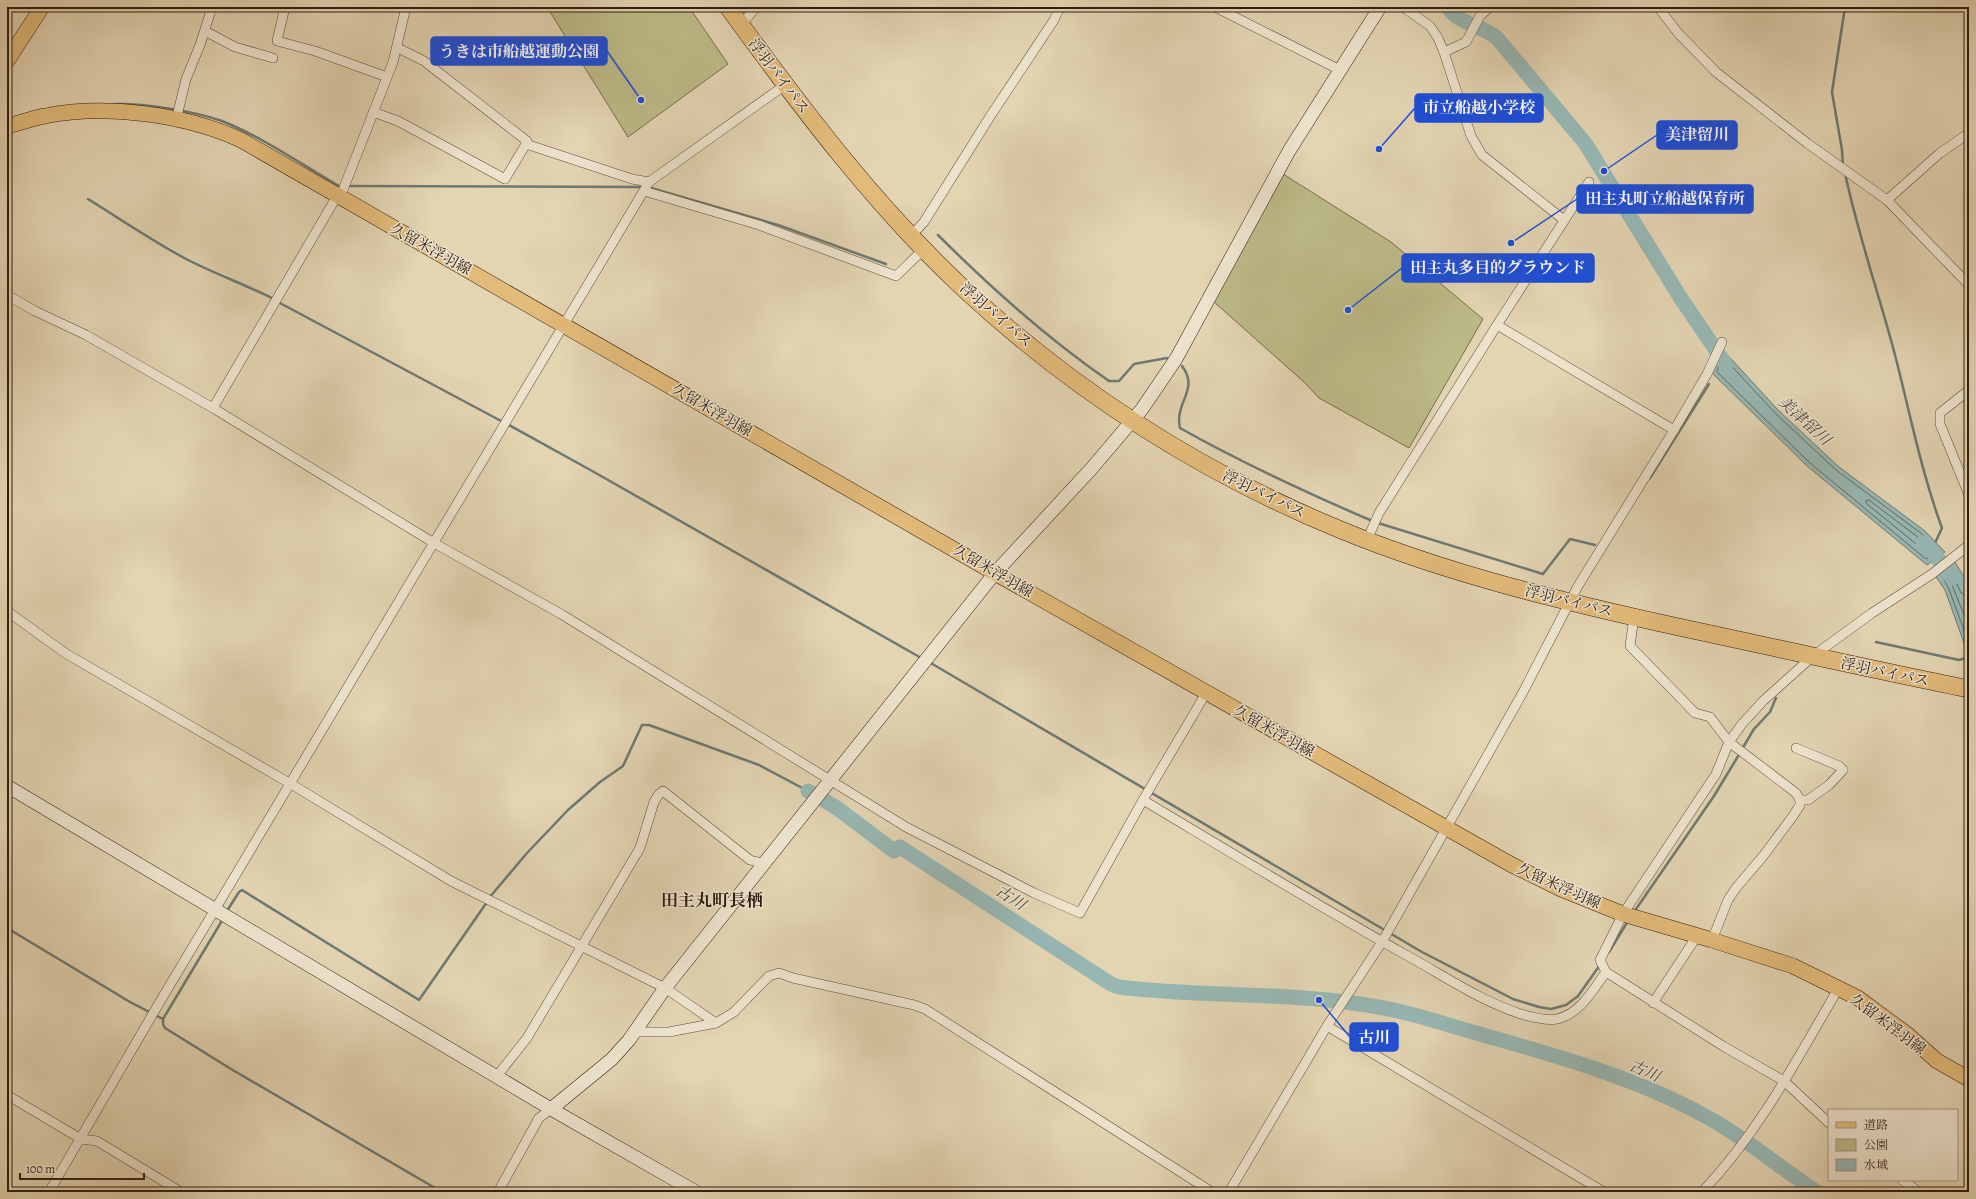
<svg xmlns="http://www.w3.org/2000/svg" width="1976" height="1199" viewBox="0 0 1976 1199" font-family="Alegreya,'Noto Serif JP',serif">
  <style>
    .green { fill: #bcba87; stroke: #766c4c }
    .water { fill: #97b7b3; stroke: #6e7972 }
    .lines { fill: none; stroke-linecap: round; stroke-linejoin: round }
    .shore { stroke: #646a62; stroke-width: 1 }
    .stream { stroke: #6e7972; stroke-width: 2.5 }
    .river { stroke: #97b7b3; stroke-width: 15 }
    .street-casing { stroke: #5d4b39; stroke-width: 10 }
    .secondary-casing { stroke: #301d11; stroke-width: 14 }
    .primary-casing { stroke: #301d11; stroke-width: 16 }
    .highway-casing { stroke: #301d11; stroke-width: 18 }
    .street { stroke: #ede3cd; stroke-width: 9 }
    .secondary { stroke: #ede3cd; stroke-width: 13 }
    .primary { stroke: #e2ba79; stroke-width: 15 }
    .highway { stroke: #e2ba79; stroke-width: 17 }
    .labels { text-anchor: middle; stroke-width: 3; stroke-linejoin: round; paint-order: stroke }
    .street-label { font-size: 15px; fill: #301d11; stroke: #ede3cd }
    .water-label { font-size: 16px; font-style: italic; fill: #4f4b42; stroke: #ede3cd }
    .quarter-label { font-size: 17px; font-weight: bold; fill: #301d11; stroke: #ede3cd }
    .leader { fill: none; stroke: #1d4ed8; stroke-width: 1.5 }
    .callout-dot { fill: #1d4ed8; stroke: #ede3cd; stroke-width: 1.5 }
    .callout { fill: #1d4ed8; stroke: #1d4ed8; stroke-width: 1.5 }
    .callout-label { font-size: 16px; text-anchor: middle; font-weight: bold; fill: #fff }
  </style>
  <rect width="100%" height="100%" fill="#e3d4b2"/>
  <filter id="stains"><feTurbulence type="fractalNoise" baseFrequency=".005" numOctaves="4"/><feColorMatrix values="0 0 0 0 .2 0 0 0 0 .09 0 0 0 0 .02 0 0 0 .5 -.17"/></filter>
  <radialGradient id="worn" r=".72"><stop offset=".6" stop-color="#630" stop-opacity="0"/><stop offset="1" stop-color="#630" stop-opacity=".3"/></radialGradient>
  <!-- green -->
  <g class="green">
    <polygon points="547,7 689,7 728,64 628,137"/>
    <polygon points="1283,174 1391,242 1483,319 1409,448 1319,398 1305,383 1213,301"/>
  </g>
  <!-- water -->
  <g class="water">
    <polygon points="1722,349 1778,410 1839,467 1925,531 1945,552 1927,565 1807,466 1711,372"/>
    <polygon points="1953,559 1964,577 1969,592 1969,657 1945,590 1934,574"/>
  </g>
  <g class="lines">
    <!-- shore -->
    <g class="shore">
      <polygon points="1722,359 1725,359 1775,413 1836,470 1922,534 1937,550 1937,552 1926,559 1810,463 1717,372"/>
      <polygon points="1869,500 1919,538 1930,549 1930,552 1926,552 1867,504 1866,501"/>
      <polyline points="1941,574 1949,589 1969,644"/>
      <polyline points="1969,596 1961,593 1952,574 1948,575 1969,627"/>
    </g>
    <!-- stream -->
    <g class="stream">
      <path d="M114,104C143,103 194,111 222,121C262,137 301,164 339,186H343"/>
      <polyline points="1843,167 1842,150 1832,92 1845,7"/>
      <path d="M1845,173C1858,235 1879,294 1895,355C1910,413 1921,471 1942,528L1935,543"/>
      <polyline points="348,186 644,187"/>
      <polyline points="651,188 778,225 886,264"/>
      <path d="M88,199C122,220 155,243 190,261C218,275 246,285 274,299"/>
      <path d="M938,235C991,288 1047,338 1109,381H1119L1134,364L1167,358"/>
      <polyline points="278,302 503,422"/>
      <path d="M1182,366C1200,390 1174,402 1180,428C1242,463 1305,492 1370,520"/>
      <polyline points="507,424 594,472 923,659"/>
      <polyline points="1650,478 1709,384"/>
      <polyline points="1378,523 1543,574 1570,539 1595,545"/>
      <polyline points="1876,642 1959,660 1969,657"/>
      <polyline points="929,662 1422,952 1513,999 1539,1007 1551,1009 1566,1005 1578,996 1600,965"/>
      <polyline points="1742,749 1754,729 1770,712 1776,698"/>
      <polyline points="489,898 527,853 568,810 600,782 623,766 642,725 649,725 759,765 808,791"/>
      <polyline points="227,911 239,892 242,890 419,1000 487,902"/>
      <polyline points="1634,912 1714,796 1740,753"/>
      <polyline points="223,919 163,1019 163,1024 165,1028 231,1069 442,1192"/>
      <polyline points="7,928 130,1002 163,1019"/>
      <polyline points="1609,952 1628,921"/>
    </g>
    <!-- river -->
    <g class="river">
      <path d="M1448,7C1457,23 1483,26 1497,38L1585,143L1680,297L1726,365"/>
      <polyline points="1923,543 1931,549 1952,578"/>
      <path d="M808,791L837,808L894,851L900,847L1111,984L1119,987C1199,997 1280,992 1360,1004C1399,1009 1438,1022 1476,1033C1554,1055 1635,1077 1707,1117C1746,1138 1780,1168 1817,1192"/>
    </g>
    <!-- street casing -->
    <g class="street-casing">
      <g id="street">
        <polyline points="285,7 277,41 315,51 387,77"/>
        <polyline points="1215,7 1340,70"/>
        <polyline points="1403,7 1430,26 1438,38 1444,52 1471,136 1482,155 1564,220"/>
        <polyline points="1658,7 1678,33 1716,72 1807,143 1887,200 1969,285"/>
        <polyline points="741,25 756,7"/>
        <polyline points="205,31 235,47 273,58"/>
        <polyline points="398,48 424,61 527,141 526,144 632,179 649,182"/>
        <polyline points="1444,52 1466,42 1480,16 1490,7"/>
        <polyline points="373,112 398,121 505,179 526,144"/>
        <polyline points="176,120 186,79 200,45 212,7"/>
        <polyline points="644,191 759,225 896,276 924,249"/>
        <polyline points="1887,200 1940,153 1969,133"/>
        <polyline points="911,236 924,222 991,115 1054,20 1060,7"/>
        <polyline points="7,295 35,311 86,335 213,408 434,543 561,614 906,827 1034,893 1080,913 1143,800 1206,693"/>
        <polyline points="1497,325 1674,430"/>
        <polyline points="1969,390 1940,413 1940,424 1969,495"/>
        <polyline points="213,408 337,196 343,190 393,62 406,7"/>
        <polyline points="1367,540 1379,513 1497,325 1589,182"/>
        <polyline points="7,611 65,653 291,784 451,881 665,988 716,1023"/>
        <polyline points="1634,617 1630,646 1695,713 1710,717 1729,742 1796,793 1800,800 1800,805 1793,816 1764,855 1736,888 1728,900 1712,940"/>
        <polyline points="1796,748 1839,766 1843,770 1829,785 1808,800 1800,800"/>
        <path d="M1143,800C1230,852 1317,905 1406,955C1443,975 1480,1001 1521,1014C1531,1017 1546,1021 1557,1019C1580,1014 1593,990 1606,972"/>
        <polyline points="1653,1003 1697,936"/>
        <polyline points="1327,1026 1604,1192"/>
        <polyline points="637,1032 669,1032 716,1023 734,1012 769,976 779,973 793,978 914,1005 925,1009 1212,1192"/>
        <polyline points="497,1076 527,1038 640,848 654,802 659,794 663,791 750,860 765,864"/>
        <polyline points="7,1095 81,1139 97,1141 181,1192"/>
        <polyline points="1829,1123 1784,1081 1723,1046 1606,972 1600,960 1623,914 1716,774 1729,742 1742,724 1763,701 1813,656 1872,613 1932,574 1969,545"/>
        <polyline points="1902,1180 1919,1192"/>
        <polyline points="49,1192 158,1005 649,182 785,85"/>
        <polyline points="498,1192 539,1118 551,1109"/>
        <polyline points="1229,1192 1327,1026 1382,942 1522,694 1578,586 1674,430 1707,374 1722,342"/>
        <path d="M1702,1192C1760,1131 1796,1061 1838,989"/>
      </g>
    </g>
    <!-- secondary casing -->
    <g class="secondary-casing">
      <g id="secondary">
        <polyline points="7,786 551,1109 696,1192"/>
        <polyline points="551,1109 612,1059 629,1040 665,988 995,573 1092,468 1142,409 1176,359 1289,151 1380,7"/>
      </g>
    </g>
    <!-- primary casing -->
    <g class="primary-casing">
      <g id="primary">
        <polyline points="7,61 42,7"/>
        <path d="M7,126C20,123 33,118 45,116C106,104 185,114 241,140L995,573L1512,865L1561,889L1623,914L1712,940L1793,966L1858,998L1908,1035L1937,1061L1969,1079"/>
      </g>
    </g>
    <!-- highway casing -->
    <g class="highway-casing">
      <path id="highway" d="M728,7C800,106 874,205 964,289C1074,391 1202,473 1341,530C1448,574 1561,601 1674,626C1772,647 1870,669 1969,689"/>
    </g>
    <!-- street -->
    <use href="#street" class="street"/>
    <!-- secondary -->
    <use href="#secondary" class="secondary"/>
    <!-- primary -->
    <use href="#primary" class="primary"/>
    <!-- highway -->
    <use href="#highway" class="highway"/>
  </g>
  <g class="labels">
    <!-- street labels -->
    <g class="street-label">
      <text transform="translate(779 76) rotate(53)" y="5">浮羽バイパス</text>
      <text transform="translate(431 249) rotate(29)" y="5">久留米浮羽線</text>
      <text transform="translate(996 315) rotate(41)" y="5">浮羽バイパス</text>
      <text transform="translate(712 410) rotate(30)" y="5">久留米浮羽線</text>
      <text transform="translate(1264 494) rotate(26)" y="5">浮羽バイパス</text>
      <text transform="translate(993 571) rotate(30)" y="5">久留米浮羽線</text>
      <text transform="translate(1569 601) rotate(14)" y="5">浮羽バイパス</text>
      <text transform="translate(1885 672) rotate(12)" y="5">浮羽バイパス</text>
      <text transform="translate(1274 731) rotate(29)" y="5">久留米浮羽線</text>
      <text transform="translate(1559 886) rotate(24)" y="5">久留米浮羽線</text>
      <text transform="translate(1888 1024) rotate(37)" y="5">久留米浮羽線</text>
    </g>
    <!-- water labels -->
    <g class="water-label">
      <text transform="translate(1805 420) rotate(42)" y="6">美津留川</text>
      <text transform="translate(1011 897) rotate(33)" y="6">古川</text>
      <text transform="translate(1645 1070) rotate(24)" y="6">古川</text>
    </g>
    <!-- quarter labels -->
    <g class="quarter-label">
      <text x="712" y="906">田主丸町長栖</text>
    </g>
  </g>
  <!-- callouts -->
  <path class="leader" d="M641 100L607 51M1379 149L1415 108M1604 171L1657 135M1511 243L1577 199M1348 310L1402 268M1319 1000L1350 1037"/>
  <g class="callout-dot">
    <circle cx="641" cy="100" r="4"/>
    <circle cx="1379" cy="149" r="4"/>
    <circle cx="1604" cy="171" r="4"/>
    <circle cx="1511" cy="243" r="4"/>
    <circle cx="1348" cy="310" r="4"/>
    <circle cx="1319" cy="1000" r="4"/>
  </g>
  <g class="callout">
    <rect x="431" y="37" width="176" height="28" rx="4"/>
    <rect x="1415" y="94" width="128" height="28" rx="4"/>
    <rect x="1657" y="121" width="80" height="28" rx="4"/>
    <rect x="1577" y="185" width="176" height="28" rx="4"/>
    <rect x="1402" y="254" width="192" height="28" rx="4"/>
    <rect x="1350" y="1023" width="48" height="28" rx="4"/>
  </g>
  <g class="callout-label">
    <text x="519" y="57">うきは市船越運動公園</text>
    <text x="1479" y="113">市立船越小学校</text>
    <text x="1697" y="140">美津留川</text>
    <text x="1665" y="204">田主丸町立船越保育所</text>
    <text x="1498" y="273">田主丸多目的グラウンド</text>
    <text x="1374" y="1043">古川</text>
  </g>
  <!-- margin -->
  <rect width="1976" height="1199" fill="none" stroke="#e3d4b2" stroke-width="24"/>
  <rect x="8" y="8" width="1960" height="1183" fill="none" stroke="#301d11" stroke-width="2"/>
  <rect x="12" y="12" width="1952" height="1175" fill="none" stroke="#301d11"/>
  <!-- legend -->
  <rect x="1828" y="1109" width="130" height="72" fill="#ede3cd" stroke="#a19482"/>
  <rect x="1836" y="1122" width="20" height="6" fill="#e2ba79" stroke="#a19482"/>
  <text x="1864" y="1129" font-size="12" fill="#301d11">道路</text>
  <rect x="1836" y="1139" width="20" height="12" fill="#bcba87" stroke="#a19482"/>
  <text x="1864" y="1149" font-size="12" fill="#301d11">公園</text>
  <rect x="1836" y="1159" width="20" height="12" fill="#97b7b3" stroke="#a19482"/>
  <text x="1864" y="1169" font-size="12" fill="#301d11">水域</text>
  <!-- scale -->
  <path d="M20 1173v6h124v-6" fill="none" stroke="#301d11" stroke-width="2"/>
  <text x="26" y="1173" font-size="12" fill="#301d11" stroke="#ede3cd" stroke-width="3" paint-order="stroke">100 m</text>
  <rect width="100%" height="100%" filter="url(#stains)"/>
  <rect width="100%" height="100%" fill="url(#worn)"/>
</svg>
